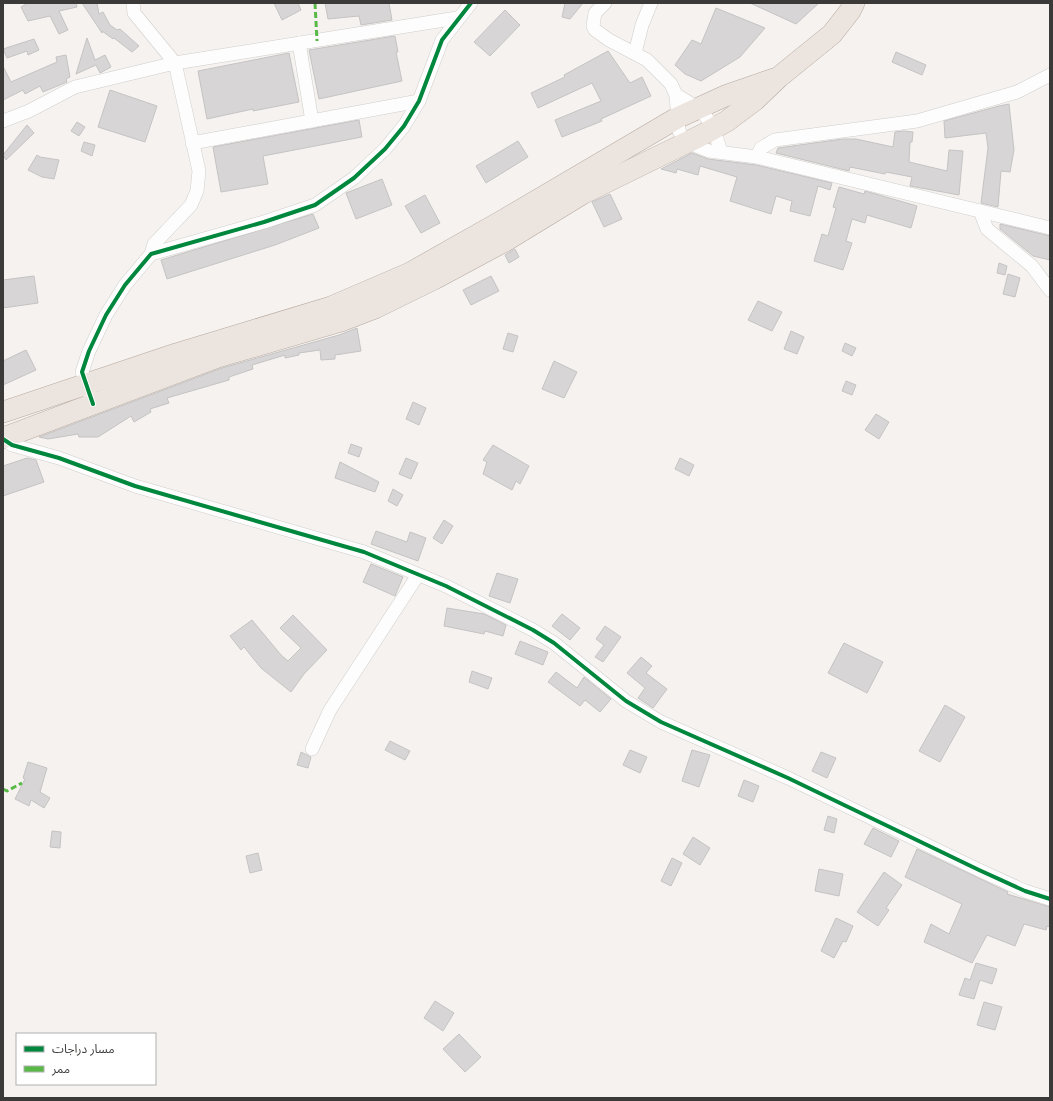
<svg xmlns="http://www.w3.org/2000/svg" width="1053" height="1101" viewBox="0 0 1053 1101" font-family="Raleway,'Noto Sans Arabic',sans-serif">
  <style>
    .building { fill: #d7d5d5; stroke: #c5c3c3 }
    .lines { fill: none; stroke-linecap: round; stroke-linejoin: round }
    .minor-casing { stroke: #d0cecb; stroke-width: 14 }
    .primary-casing { stroke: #b5a89e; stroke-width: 22 }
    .minor { stroke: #fefdfd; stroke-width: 13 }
    .primary { stroke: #ece4df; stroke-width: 21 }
    .quiet { stroke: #58b947; stroke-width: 3; stroke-dasharray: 6 3; stroke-linecap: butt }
    .cycleway-casing { stroke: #fff; stroke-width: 6 }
    .cycleway { stroke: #00873e; stroke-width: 4 }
  </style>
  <rect width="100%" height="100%" fill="#f5f2ef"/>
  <!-- building -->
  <g class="building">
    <polygon points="28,3 76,3 77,7 59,11 68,30 59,34 50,16 28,21 21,7"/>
    <polygon points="82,3 97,3 99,14 103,12 110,25 117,30 120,29 139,46 132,52 114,38 113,39 102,31 102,33"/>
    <polygon points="274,3 298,3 301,10 282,20"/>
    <polygon points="325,3 389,3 392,20 361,25 359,16 328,19"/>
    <polygon points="565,3 583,3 570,19 562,17"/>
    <polygon points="750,3 819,3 796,24"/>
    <polygon points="716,8 765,28 740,57 701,81 685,74 675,65 692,40 701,44"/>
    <polygon points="505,10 520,25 490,56 474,42"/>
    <polygon points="395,36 398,52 396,52 402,81 319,99 309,50"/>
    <polygon points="87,38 95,60 105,55 111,67 100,73 96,65 76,74"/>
    <polygon points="34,39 39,50 28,55 27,51 7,58 3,49"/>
    <polygon points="608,51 630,83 642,77 651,96 601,119 602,121 562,137 555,120 601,101 592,83 538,108 531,93 565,77 564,75"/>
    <polygon points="896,52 926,65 922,75 892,62"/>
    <polygon points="289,53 299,102 253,111 253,109 207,119 198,71"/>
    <polygon points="66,55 70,77 66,79 67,82 43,92 40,86 25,94 23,90 3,100 3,66 11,82 57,62 56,57"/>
    <polygon points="110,90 157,106 145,142 98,127"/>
    <polygon points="1009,104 1014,150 1010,172 1001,171 998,207 981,203 988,148 986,133 945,138 944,121 999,106"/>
    <polygon points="359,120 362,137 263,156 268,184 221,192 213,147"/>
    <polygon points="77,122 85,127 79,136 71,131"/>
    <polygon points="27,125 34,133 6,160 3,155"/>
    <polygon points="904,131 913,132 912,142 910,142 909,162 947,171 949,150 963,151 959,195 910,186 912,177 886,172 885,174 850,167 849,171 776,153 778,148 843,139 856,139 893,147 895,132"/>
    <polygon points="518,141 528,157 486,183 476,166"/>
    <polygon points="84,142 95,145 92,156 81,151"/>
    <polygon points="692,153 708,159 756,165 832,183 830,190 818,186 810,216 790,211 792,201 776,196 771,214 730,201 737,177 700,166 698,175 677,169 676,173 661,169"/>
    <polygon points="37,155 40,157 59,160 54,179 42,177 28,170"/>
    <polygon points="382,179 392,205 356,219 346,193"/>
    <polygon points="839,187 864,194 865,191 879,195 917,206 911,228 867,215 865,223 852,219 846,241 852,243 843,270 814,261 822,234 828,236 836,208 833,207"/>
    <polygon points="610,194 622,219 604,227 592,202"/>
    <polygon points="425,195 440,223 421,233 405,206"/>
    <polygon points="313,214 319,228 275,245 167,279 161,260"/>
    <polygon points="1000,224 1050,236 1050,260 1033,256 1000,229"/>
    <polygon points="515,249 519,257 509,263 505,255"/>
    <polygon points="999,263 1007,266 1005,275 997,273"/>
    <polygon points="1008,274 1020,278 1015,297 1003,294"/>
    <polygon points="34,276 38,303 3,308 3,280"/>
    <polygon points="491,276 499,291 471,305 463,290"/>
    <polygon points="758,301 782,312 772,331 748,320"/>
    <polygon points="357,328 361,351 335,355 335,359 321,360 320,350 299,353 299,355 285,358 285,355 252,365 253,369 229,377 229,380 167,398 169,403 150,409 151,412 134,422 131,416 98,437 79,437 78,434 48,439 39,437 222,368 339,335"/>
    <polygon points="791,331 804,337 797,354 784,349"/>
    <polygon points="508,333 518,336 513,352 503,349"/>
    <polygon points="845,343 856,348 852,356 842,351"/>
    <polygon points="26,350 36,370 3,385 3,361"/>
    <polygon points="554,361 577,372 564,398 542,389"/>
    <polygon points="846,381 856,385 852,395 842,391"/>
    <polygon points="413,402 426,408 419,425 406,419"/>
    <polygon points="876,414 889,422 879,439 865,430"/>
    <polygon points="351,444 362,448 359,457 348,453"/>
    <polygon points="493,445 529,466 520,484 516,481 512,490 483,474 487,462 483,460"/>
    <polygon points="27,458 36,460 44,482 3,496 3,466"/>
    <polygon points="406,458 418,463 411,479 399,474"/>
    <polygon points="680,458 694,465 689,476 675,469"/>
    <polygon points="340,462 379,482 375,492 335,478"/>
    <polygon points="393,489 403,495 397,506 388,501"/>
    <polygon points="444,520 453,526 442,544 433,538"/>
    <polygon points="376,531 407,542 410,532 426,538 418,561 371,544"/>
    <polygon points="371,564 403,577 395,596 363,582"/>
    <polygon points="497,573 518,579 510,603 489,596"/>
    <polygon points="447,608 484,614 506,625 503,636 485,631 484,634 444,626"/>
    <polygon points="562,614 580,628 570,640 552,626"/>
    <polygon points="293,615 327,650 304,674 291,692 261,668 244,647 241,650 230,636 252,620 281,655 288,661 301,648 280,628"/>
    <polygon points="605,626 621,637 603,662 595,657 604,645 596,639"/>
    <polygon points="520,641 548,652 543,665 515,654"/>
    <polygon points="844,643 883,662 867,693 828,673"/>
    <polygon points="641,657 652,666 646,673 667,689 653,708 638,698 645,688 627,673"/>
    <polygon points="472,671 492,678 488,689 469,682"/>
    <polygon points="556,672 577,688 584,677 611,699 600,712 585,700 580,706 548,682"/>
    <polygon points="945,705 965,717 940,762 919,751"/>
    <polygon points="390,741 410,751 405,760 385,750"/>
    <polygon points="630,750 647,757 640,773 623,765"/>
    <polygon points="692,750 710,755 699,787 682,781"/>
    <polygon points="301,752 311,757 308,768 297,765"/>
    <polygon points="821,752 836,758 827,778 812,771"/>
    <polygon points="28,762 47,768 40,792 50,798 44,808 31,800 29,806 15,799 25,779 23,778"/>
    <polygon points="744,780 759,786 753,802 738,796"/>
    <polygon points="828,816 837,819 834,833 824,830"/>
    <polygon points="873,828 899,841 891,857 864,844"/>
    <polygon points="52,831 61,832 60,848 50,847"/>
    <polygon points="693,837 710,848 700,865 683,854"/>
    <polygon points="917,849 1008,892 1007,894 1050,907 1050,927 1047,926 1046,930 1024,924 1015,946 987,935 972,963 924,942 931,924 949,934 962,904 905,877"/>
    <polygon points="258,853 262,870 250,873 246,856"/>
    <polygon points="672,858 682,863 671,886 661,881"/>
    <polygon points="819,869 843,874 839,896 815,891"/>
    <polygon points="884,872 902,885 886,908 889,910 878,926 857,912"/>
    <polygon points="836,918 853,926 846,942 843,941 834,958 821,951"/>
    <polygon points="976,963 997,969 992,984 980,980 974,999 959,995 965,978 970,980"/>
    <polygon points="435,1001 454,1013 443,1031 424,1018"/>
    <polygon points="984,1002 1002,1007 995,1030 977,1025"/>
    <polygon points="459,1034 481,1057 465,1072 443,1049"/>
  </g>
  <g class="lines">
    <!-- minor casing -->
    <g class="minor-casing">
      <g id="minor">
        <polyline points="133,3 134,13 175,63 199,171 197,191 191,205 154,244 151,254"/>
        <polyline points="605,3 595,13 593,26 595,30 609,40 647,60 671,84 676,95 679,131 686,142 709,151 757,157 1050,228"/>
        <polyline points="299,43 312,121"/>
        <polyline points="635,53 642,25 651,3"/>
        <path d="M676,95C707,112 711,119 721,152"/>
        <polyline points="3,121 29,111 75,87 175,63 457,18"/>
        <polyline points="192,143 419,101"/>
        <polyline points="757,157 761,148 775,140 917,121 1017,92 1050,75"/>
        <polyline points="980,211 987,229 1032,266 1050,290"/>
        <polyline points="93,404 82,372 89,351 106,315 125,285 151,254 264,222 315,205 354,178 385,149 404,126 419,101 442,40 471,3"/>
        <polyline points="3,439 12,445 59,458 135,486 364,552 446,586 533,630 554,643 626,701 661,722 788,778 979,870 1025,891 1050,899"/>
        <polyline points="312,749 330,710 418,575"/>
      </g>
    </g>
    <!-- primary casing -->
    <g class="primary-casing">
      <g id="primary">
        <polyline points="3,412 176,354 331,307 410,273 502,221 677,118 725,96 774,79"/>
        <polyline points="3,438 218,357 341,321 375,308 434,279 505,241 582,194 704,134 727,121 755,100 779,77 832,34 850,11 854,3"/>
      </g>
    </g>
    <!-- minor -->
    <use href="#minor" class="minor"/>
    <!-- primary -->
    <use href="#primary" class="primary"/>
    <!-- quiet -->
    <g class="quiet">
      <polyline points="315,3 317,41"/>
      <polyline points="3,789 7,791 22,783"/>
    </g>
    <!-- cycleway casing -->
    <g class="cycleway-casing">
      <g id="cycleway">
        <polyline points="93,404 82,372 89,351 106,315 125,285 151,254 264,222 315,205 354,178 385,149 404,126 419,101 442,40 471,3"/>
        <polyline points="3,439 12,445 59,458 135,486 364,552 446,586 533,630 554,643 626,701 661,722 788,778 979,870 1025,891 1050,899"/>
      </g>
    </g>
    <!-- cycleway -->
    <use href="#cycleway" class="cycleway"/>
  </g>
  <!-- border -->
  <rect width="1053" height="1101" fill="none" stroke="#3c3a38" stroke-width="8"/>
  <!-- legend -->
  <rect x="16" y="1033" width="140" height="52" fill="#ffffff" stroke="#b1b0af"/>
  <rect x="24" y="1046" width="20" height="6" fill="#00873e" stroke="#b1b0af"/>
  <text x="52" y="1053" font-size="12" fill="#3c3a38">مسار دراجات</text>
  <rect x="24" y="1066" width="20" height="6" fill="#58b947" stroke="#b1b0af"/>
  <text x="52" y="1073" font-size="12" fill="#3c3a38">ممر</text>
</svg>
